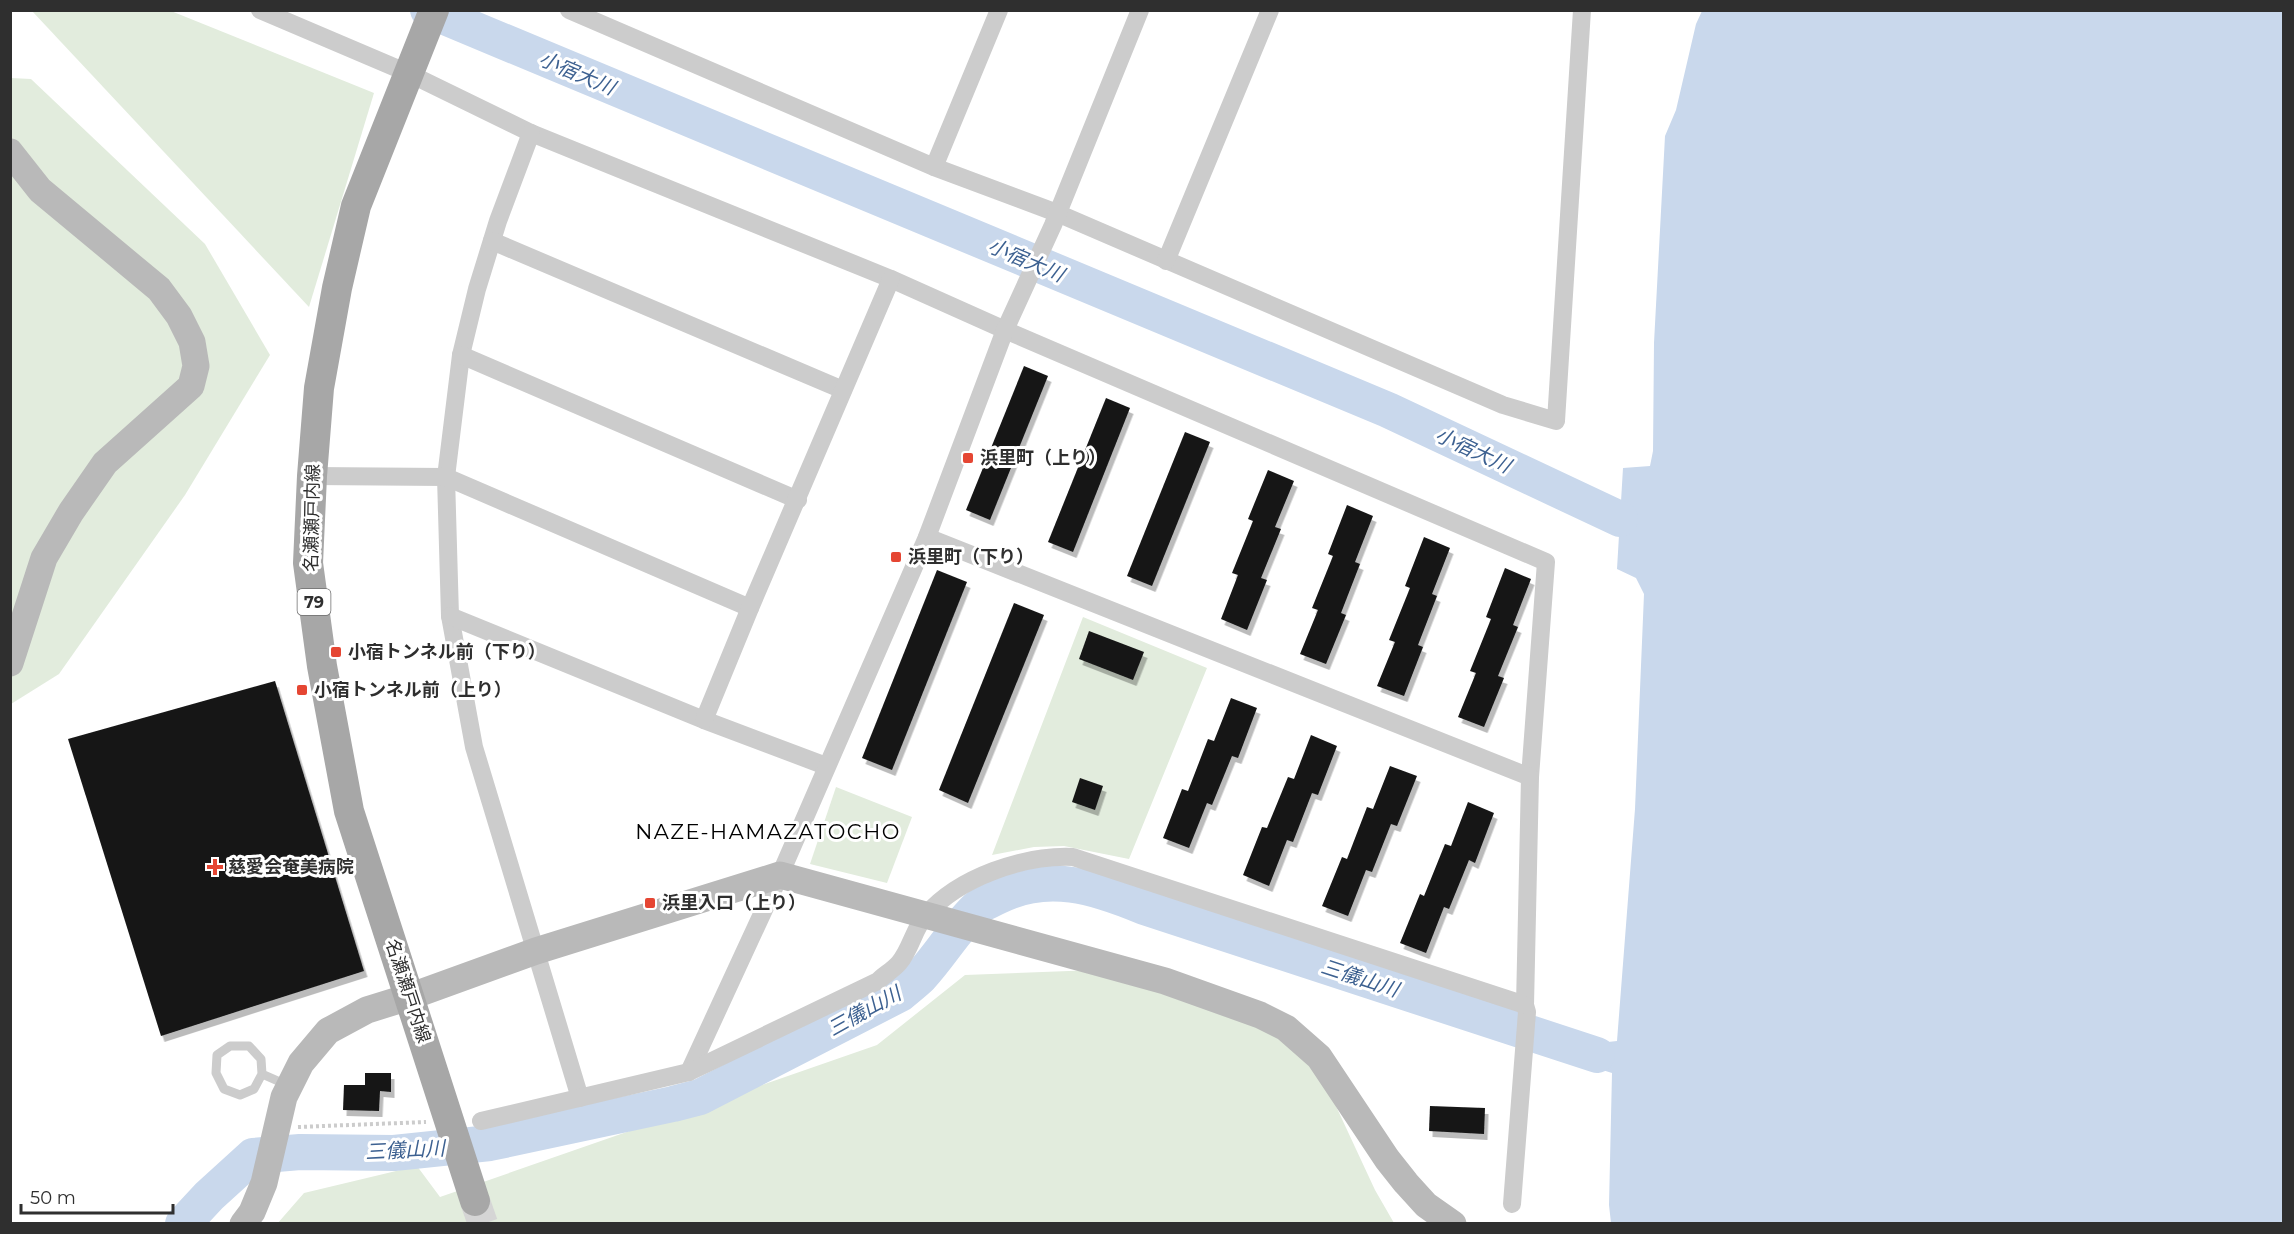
<svg xmlns="http://www.w3.org/2000/svg" width="2294" height="1234" viewBox="0 0 2294 1234" font-family="Montserrat,'Noto Sans JP',sans-serif">
  <style>
    .green { fill: #e2ecdd }
    .water { fill: #c9d8ec }
    .lines { fill: none; stroke-linecap: round; stroke-linejoin: round }
    .river { stroke: #c9d8ec; stroke-width: 36 }
    .building { fill: #161616; filter: url(#shadow) }
    .primary-tunnel { stroke: #d5d5d5; stroke-width: 30; stroke-dasharray: 30 15; stroke-linecap: butt }
    .path { stroke: #ccc; stroke-width: 4; stroke-dasharray: 3 3; stroke-linecap: butt }
    .lane { stroke: #ccc; stroke-width: 9 }
    .street { stroke: #ccc; stroke-width: 18 }
    .secondary { stroke: #b9b9b9; stroke-width: 27 }
    .primary { stroke: #a7a7a7; stroke-width: 30 }
    .poi-dot { fill: #e54633; stroke: #fff; stroke-width: 2 }
    .labels { text-anchor: middle; stroke-width: 6; stroke-linejoin: round; paint-order: stroke }
    .shield { fill: #fff; stroke: #6d6d6d; stroke-width: 1.5 }
    .shield-label { font-size: 16px; font-weight: bold; fill: #2f2f2f }
    .poi-label { font-size: 18px; font-weight: bold; fill: #2f2f2f; stroke: #fff; text-anchor: start }
    .street-label { font-size: 18px; fill: #2f2f2f; stroke: #fff }
    .water-label { font-size: 20px; font-style: italic; fill: #3d6191; stroke: #fff }
    .quarter-label { font-size: 21px; letter-spacing: 1.5px; fill: #000; stroke: #fff }
  </style>
  <defs>
    <filter id="shadow"><feDropShadow dx="3.5" dy="6" stdDeviation="0" flood-color="#0004"/></filter>
  </defs>
  <rect width="100%" height="100%" fill="#fff"/>
  <!-- green -->
  <g class="green">
    <polygon points="32,11 171,11 374,93 309,307"/>
    <polygon points="11,78 31,79 205,244 270,355 185,495 59,674 11,704"/>
    <polygon points="1083,617 1207,668 1129,859 1064,846 1034,847 992,855"/>
    <polygon points="836,787 912,817 887,883 810,864"/>
    <polygon points="1122,969 1308,1046 1375,1190 1394,1223 277,1224 304,1193 417,1166 440,1197 877,1045 965,975"/>
  </g>
  <!-- water -->
  <polygon class="water" points="1702,11 2283,11 2283,1223 1611,1223 1609,1205 1612,1073 1596,1068 1599,1043 1617,1041 1635,809 1644,594 1636,578 1617,569 1623,468 1650,466 1653,451 1654,343 1665,136 1676,110 1696,24"/>
  <g class="lines">
    <!-- river -->
    <g class="river">
      <polyline points="428,10 1388,410 1620,519"/>
      <path d="M183,1224L209,1196L253,1156L300,1152L394,1153L490,1143L673,1104L700,1097L900,994C907,988 915,982 921,976C941,954 956,928 977,908C983,903 991,900 997,897C1047,871 1096,887 1144,907L1597,1055"/>
    </g>
  </g>
  <!-- building -->
  <g class="building">
    <polygon points="1024,366 1048,376 990,520 966,510"/>
    <polygon points="1106,398 1130,408 1073,552 1048,542"/>
    <polygon points="1185,432 1210,442 1152,586 1127,576"/>
    <polygon points="1268,470 1294,481 1275,527 1281,529 1261,578 1267,580 1247,630 1221,619 1238,575 1232,573 1253,521 1248,519"/>
    <polygon points="1347,505 1373,516 1355,562 1360,564 1341,613 1346,615 1326,664 1300,654 1318,610 1312,608 1333,556 1328,554"/>
    <polygon points="1424,537 1450,548 1432,594 1437,596 1418,645 1423,647 1404,696 1377,686 1395,642 1389,640 1410,588 1405,586"/>
    <polygon points="1505,568 1531,579 1513,625 1518,627 1498,676 1504,678 1484,727 1458,717 1476,673 1470,671 1491,619 1486,617"/>
    <polygon points="937,570 967,582 892,770 862,758"/>
    <polygon points="1014,603 1044,615 968,803 939,790"/>
    <polygon points="1089,631 1144,652 1133,680 1079,659"/>
    <polygon points="275,681 364,971 161,1036 68,739"/>
    <polygon points="1231,698 1257,708 1238,758 1232,756 1212,805 1207,803 1189,848 1163,838 1182,789 1188,791 1208,739 1214,741"/>
    <polygon points="1311,735 1337,746 1318,795 1312,793 1293,842 1287,840 1269,886 1243,875 1262,827 1267,828 1288,777 1294,779"/>
    <polygon points="1390,766 1417,776 1397,826 1391,824 1372,872 1366,870 1348,916 1322,906 1342,857 1347,859 1367,807 1373,809"/>
    <polygon points="1080,778 1103,786 1095,810 1072,802"/>
    <polygon points="1468,802 1494,813 1475,863 1469,860 1449,909 1444,907 1426,953 1400,943 1420,894 1424,896 1445,844 1451,846"/>
    <polygon points="365,1073 391,1073 391,1092 380,1091 379,1111 343,1110 344,1085 365,1085"/>
    <polygon points="1430,1106 1485,1108 1484,1134 1429,1131"/>
  </g>
  <g class="lines">
    <!-- primary-tunnel -->
    <polyline class="primary-tunnel" points="475,1201 483,1224"/>
    <!-- path -->
    <polyline class="path" points="298,1127 426,1122"/>
    <!-- lane -->
    <polyline class="lane" points="262,1074 254,1089 240,1095 224,1089 216,1073 217,1055 230,1046 249,1046 261,1059 262,1074 287,1085"/>
    <!-- street -->
    <g class="street">
      <polyline points="260,10 408,73 531,133 891,279 1005,330 1546,562 1530,777 1525,1005 1527,1012 1512,1204"/>
      <polyline points="569,10 934,167 1057,213 1503,405 1556,421 1582,10"/>
      <polyline points="531,133 498,221 477,289 461,355 446,477 450,616 474,747 580,1098"/>
      <polyline points="934,167 999,10"/>
      <polyline points="492,241 843,390"/>
      <polyline points="1166,261 1270,10"/>
      <polyline points="461,355 798,500"/>
      <polyline points="312,476 446,477 750,608"/>
      <polyline points="927,537 1530,777"/>
      <polyline points="450,616 704,720 826,766"/>
      <polyline points="704,720 750,608 891,279"/>
      <polyline points="689,1072 780,875 927,537 1005,330 1053,225 1140,10"/>
      <path d="M481,1121L689,1072L878,981C884,975 893,970 899,963C911,949 914,928 926,915C959,877 1024,855 1073,857L1525,1005"/>
    </g>
    <!-- secondary -->
    <g class="secondary">
      <polyline points="10,152 40,190 159,289 179,316 192,342 196,366 191,386 105,463 71,512 44,558 10,663"/>
      <polyline points="243,1224 252,1212 264,1183 284,1097 301,1063 328,1031 367,1010 409,997 536,951 780,875 1165,981 1260,1015 1286,1028 1319,1057 1387,1159 1406,1183 1426,1205 1453,1224"/>
    </g>
    <!-- primary -->
    <polyline class="primary" points="434,10 356,206 337,288 319,388 312,476 308,563 322,666 349,811 475,1201"/>
  </g>
  <!-- markers -->
  <g class="poi-dot">
    <rect x="962" y="452" width="12" height="12" rx="3"/>
    <rect x="890" y="551" width="12" height="12" rx="3"/>
    <rect x="330" y="646" width="12" height="12" rx="3"/>
    <rect x="296" y="684" width="12" height="12" rx="3"/>
    <path d="M212 858h6v6h6v6h-6v6h-6v-6h-6v-6h6z"/>
    <rect x="644" y="897" width="12" height="12" rx="3"/>
  </g>
  <g class="labels">
    <!-- shield labels -->
    <rect class="shield" x="297.5" y="589" width="33" height="26" rx="4.5"/>
    <g class="shield-label">
      <text x="314" y="608">79</text>
    </g>
    <!-- poi labels -->
    <g class="poi-label">
      <text x="980" y="464">浜里町（上り）</text>
      <text x="908" y="563">浜里町（下り）</text>
      <text x="348" y="658">小宿トンネル前（下り）</text>
      <text x="314" y="696">小宿トンネル前（上り）</text>
      <text x="228" y="873">慈愛会奄美病院</text>
      <text x="662" y="909">浜里入口（上り）</text>
    </g>
    <!-- street labels -->
    <g class="street-label">
      <text transform="translate(312 518) rotate(-89)" y="6">名瀬瀬戸内線</text>
      <text transform="translate(408 991) rotate(72)" y="6">名瀬瀬戸内線</text>
    </g>
    <!-- water labels -->
    <g class="water-label">
      <text transform="translate(577 73) rotate(23)" y="7">小宿大川</text>
      <text transform="translate(1026 260) rotate(23)" y="7">小宿大川</text>
      <text transform="translate(1473 450) rotate(25)" y="7">小宿大川</text>
      <text transform="translate(1360 978) rotate(18)" y="7">三儀山川</text>
      <text transform="translate(864 1011) rotate(-29)" y="7">三儀山川</text>
      <text transform="translate(405 1150) rotate(-3)" y="7">三儀山川</text>
    </g>
    <!-- quarter labels -->
    <g class="quarter-label">
      <text x="768" y="839">NAZE-HAMAZATOCHO</text>
    </g>
  </g>
  <!-- border -->
  <rect width="2294" height="1234" fill="none" stroke="#2f2f2f" stroke-width="24"/>
  <!-- scale -->
  <path d="M21 1204v9h152v-9" fill="none" stroke="#2f2f2f" stroke-width="3"/>
  <text x="30" y="1204" font-size="18" fill="#2f2f2f" stroke="#ffffff" stroke-width="4.5" paint-order="stroke">50 m</text>
</svg>
